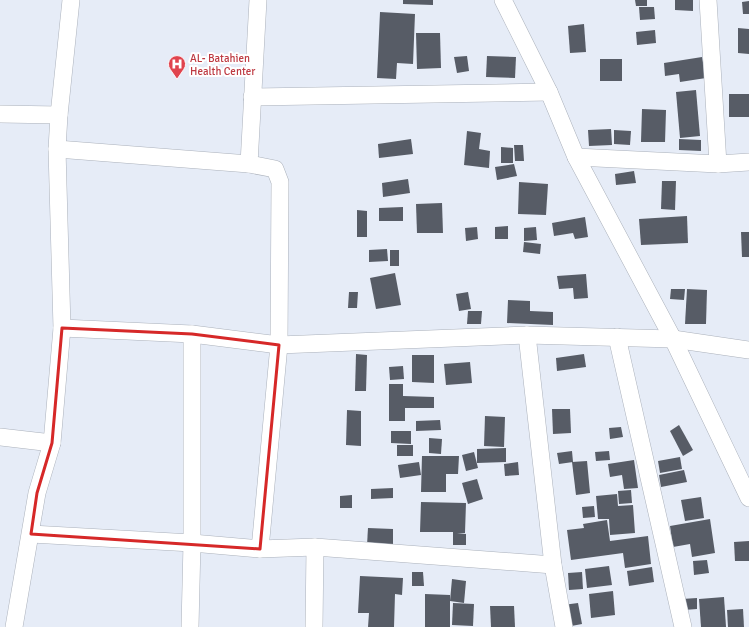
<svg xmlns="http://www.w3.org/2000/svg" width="749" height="627" viewBox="0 0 749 627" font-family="Signika,sans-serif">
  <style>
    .building { fill: #575c66 }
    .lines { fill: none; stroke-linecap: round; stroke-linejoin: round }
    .street-casing { stroke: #abb1bb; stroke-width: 18 }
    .street { stroke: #fff; stroke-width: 17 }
    .marked { fill: none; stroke: #d62828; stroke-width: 3; stroke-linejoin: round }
    .labels { text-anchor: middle; stroke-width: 4; stroke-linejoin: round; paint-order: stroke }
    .health-label { font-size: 11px; fill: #be3a42; stroke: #fff; text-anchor: start }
  </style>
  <rect width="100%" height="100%" fill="#e6ecf7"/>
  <!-- building -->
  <g class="building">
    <polygon points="403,0 433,0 433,5 403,4"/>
    <polygon points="635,0 647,0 647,6 636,6"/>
    <polygon points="675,0 693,0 693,11 675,10"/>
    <polygon points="749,1 749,14 743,14 742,2"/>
    <polygon points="639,7 654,7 655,19 640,20"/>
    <polygon points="380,12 415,14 413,64 397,63 396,79 377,78"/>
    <polygon points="584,24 586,52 570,53 568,26"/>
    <polygon points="738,28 749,29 749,54 738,53"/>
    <polygon points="655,30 656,43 637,45 636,32"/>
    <polygon points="416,33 440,33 441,68 417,69"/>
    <polygon points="467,56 469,71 457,73 454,57"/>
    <polygon points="487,56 516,57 515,78 486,77"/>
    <polygon points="702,57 706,78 680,82 679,74 665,76 664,63"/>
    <rect x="600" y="59" width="22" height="22"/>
    <polygon points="696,90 700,136 680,138 676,92"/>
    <rect x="729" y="94" width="20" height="23"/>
    <polygon points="642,109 666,110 665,142 641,142"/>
    <polygon points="611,129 612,145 589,146 588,130"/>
    <polygon points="614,130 631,131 630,145 614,144"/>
    <polygon points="467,131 481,133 479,149 490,151 489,168 464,165"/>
    <polygon points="411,139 413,154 379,158 378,144"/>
    <polygon points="679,139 701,140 701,151 679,150"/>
    <polygon points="514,145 523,145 524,161 515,161"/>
    <polygon points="501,147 513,148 513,163 501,163"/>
    <polygon points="514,164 517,176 497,180 495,167"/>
    <polygon points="634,171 636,183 616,185 615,174"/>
    <polygon points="408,179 410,193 383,197 382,183"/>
    <polygon points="662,181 676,181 675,210 661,209"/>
    <polygon points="519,182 548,184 546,215 518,214"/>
    <polygon points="442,203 443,233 417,233 416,204"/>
    <polygon points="403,207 403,221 379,221 379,208"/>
    <polygon points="357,210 367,211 367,237 357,237"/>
    <polygon points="687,216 688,243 641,245 639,219"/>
    <polygon points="585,217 588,237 575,239 573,233 554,236 552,223"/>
    <polygon points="508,226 508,239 495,239 495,227"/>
    <polygon points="477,227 478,239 466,241 465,228"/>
    <polygon points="536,227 537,240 524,241 524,228"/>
    <polygon points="741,232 749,232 749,257 742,257"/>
    <polygon points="524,242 541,244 540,254 523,252"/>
    <polygon points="387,249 388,261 369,262 369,250"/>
    <rect x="390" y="250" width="9" height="16"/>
    <polygon points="395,273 401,305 376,309 370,278"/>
    <polygon points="586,274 588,298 574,299 573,288 559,289 557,276"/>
    <polygon points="671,289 685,289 684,300 670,299"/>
    <polygon points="687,289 707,290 706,324 685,324"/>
    <polygon points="349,292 358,292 357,308 348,308"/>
    <polygon points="468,292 471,309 459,311 456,294"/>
    <polygon points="508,300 530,301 530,311 553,312 553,325 507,323"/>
    <polygon points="468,311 482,311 481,324 467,324"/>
    <polygon points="356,354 367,355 366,391 355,391"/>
    <polygon points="584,354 586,367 557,371 556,358"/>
    <polygon points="412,355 434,355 434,383 412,382"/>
    <polygon points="470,362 472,383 446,385 444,364"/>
    <polygon points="403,366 404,379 390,380 389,367"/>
    <polygon points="389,384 403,384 403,396 434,397 434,408 405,408 405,421 389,421"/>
    <polygon points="552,409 570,409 571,433 553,434"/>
    <polygon points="347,410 361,411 361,446 346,445"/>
    <polygon points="485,416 505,417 504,447 484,446"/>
    <polygon points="440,420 441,430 416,431 416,421"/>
    <polygon points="679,425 693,450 683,456 670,431"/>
    <polygon points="621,427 623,437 610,439 609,428"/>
    <polygon points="391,431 411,431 411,444 391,443"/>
    <polygon points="429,438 442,439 441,454 429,453"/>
    <rect x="397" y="445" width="16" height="11"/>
    <polygon points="506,448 506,462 477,463 477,449"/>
    <polygon points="572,451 573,462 559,464 557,453"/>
    <polygon points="609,451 610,460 596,461 595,452"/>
    <polygon points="474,452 478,468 466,471 462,455"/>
    <polygon points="422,456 459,456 458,474 446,474 446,492 421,492"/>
    <polygon points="680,457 682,469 660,473 658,461"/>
    <polygon points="634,460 638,488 624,489 622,475 610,477 608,464"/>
    <polygon points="587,461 590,493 576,495 572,462"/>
    <polygon points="419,462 421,475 400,478 398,465"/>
    <polygon points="518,462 519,475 505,476 504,464"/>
    <polygon points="684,470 687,482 661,487 659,475"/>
    <polygon points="477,479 483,499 468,504 462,483"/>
    <polygon points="393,488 393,498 371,499 371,489"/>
    <polygon points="631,490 632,503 619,504 618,491"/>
    <polygon points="617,494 618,506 633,505 635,533 610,535 609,519 598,519 596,496"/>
    <polygon points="352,495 352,508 340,508 340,496"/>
    <polygon points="701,497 704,518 685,521 681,500"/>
    <polygon points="421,502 466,503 465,533 457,533 466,534 466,545 453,545 453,532 420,532"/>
    <polygon points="594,506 595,517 583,518 582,507"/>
    <polygon points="710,519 715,553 692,557 690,544 673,547 670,526"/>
    <polygon points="607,520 610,541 648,536 651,564 625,568 623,553 571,560 567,530 584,528 583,524"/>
    <polygon points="368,528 393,529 393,546 367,545"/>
    <polygon points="749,541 749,561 735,561 734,542"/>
    <polygon points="707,560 709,573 694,575 693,561"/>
    <polygon points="609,566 612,585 587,588 585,569"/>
    <polygon points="652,567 654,582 629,586 627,571"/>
    <polygon points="412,572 423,572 424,586 412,586"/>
    <polygon points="582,572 583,589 569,590 568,573"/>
    <polygon points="360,576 403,578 402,595 395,594 394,627 368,627 369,613 358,613"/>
    <polygon points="452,579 466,581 464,603 450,601"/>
    <polygon points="613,591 615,615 591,618 589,594"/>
    <polygon points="425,594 450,595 450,627 425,627"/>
    <polygon points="724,597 726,627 701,627 699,599"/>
    <polygon points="697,598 697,609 684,610 682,599"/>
    <polygon points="453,603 474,604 473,626 452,625"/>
    <polygon points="578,603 582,624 566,627 563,605"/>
    <polygon points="490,606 514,606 515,627 491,627"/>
    <polygon points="743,609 744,627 728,627 727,610"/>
  </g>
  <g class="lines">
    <!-- street casing -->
    <g class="street-casing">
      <g id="street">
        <polyline points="503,0 549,92 576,157 673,339 749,498"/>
        <polyline points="708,0 718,164"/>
        <polyline points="252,97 549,92"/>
        <polyline points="0,114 59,115"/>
        <polyline points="57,149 249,164 275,169 280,182 279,345 260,549"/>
        <polyline points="576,157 718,164 749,162"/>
        <polyline points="249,164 258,0"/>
        <polyline points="62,328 192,334 279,345 527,335 673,339 749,350"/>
        <polyline points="527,335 553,565 564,627"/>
        <polyline points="617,337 683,627"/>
        <polyline points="0,437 52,443"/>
        <polyline points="31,534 192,543 260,549 315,547 553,565"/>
        <polyline points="14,627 37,493 52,443 62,328 57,149 59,115 71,0"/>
        <polyline points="190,627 192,543 192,334"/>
        <polyline points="314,627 315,547"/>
      </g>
    </g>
    <!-- street -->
    <use href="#street" class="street"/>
  </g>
  <!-- marked area -->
  <path class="marked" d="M62,328L192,334L279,345L260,549L31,534L37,493L52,443Z"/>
  <!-- icons -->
  <defs>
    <g id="hospital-pin" transform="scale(0.9)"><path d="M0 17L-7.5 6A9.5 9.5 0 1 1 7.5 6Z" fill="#e0444e" stroke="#fff"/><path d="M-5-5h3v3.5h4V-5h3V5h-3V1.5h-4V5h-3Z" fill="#fff"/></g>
  </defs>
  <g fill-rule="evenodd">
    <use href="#hospital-pin" x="177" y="64"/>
  </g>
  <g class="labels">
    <!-- health labels -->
    <g class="health-label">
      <text x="190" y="62">AL- Batahien<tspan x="190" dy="13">Health Center</tspan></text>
    </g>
  </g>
</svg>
